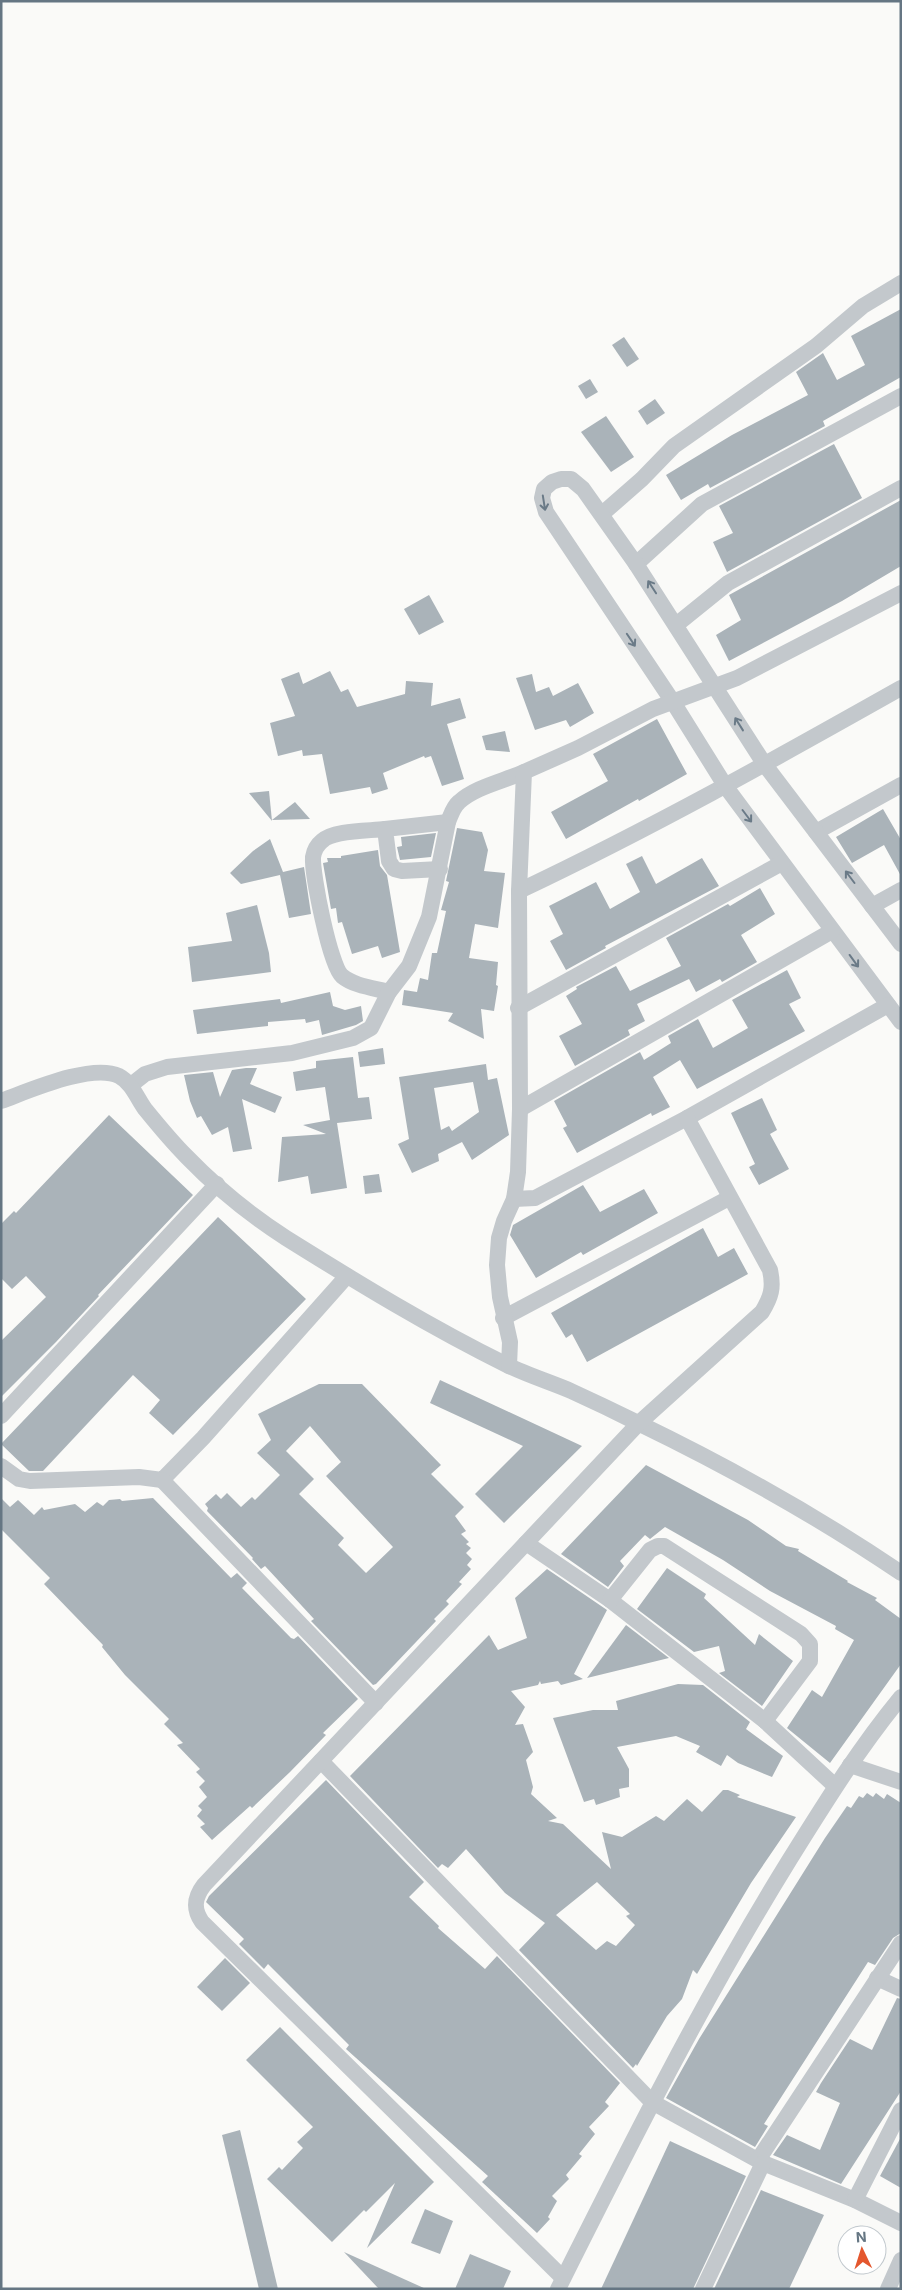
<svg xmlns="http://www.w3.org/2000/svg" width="902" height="2290" viewBox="0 0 902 2290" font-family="Inter,sans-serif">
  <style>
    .building { fill: #aab3b9; fill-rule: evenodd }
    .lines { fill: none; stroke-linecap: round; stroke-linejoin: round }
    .minor { stroke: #c3c8cc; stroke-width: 16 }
    .oneway { stroke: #6a7a87 }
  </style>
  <rect width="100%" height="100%" fill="#fafaf8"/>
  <!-- building -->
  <g class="building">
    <polygon points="901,309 901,377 823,421 825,426 710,488 708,484 681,500 666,475 732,435 808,395 796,372 823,353 837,380 865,365 851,336"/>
    <polygon points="624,337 639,359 627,367 612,345"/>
    <polygon points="590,379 598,392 586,399 578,386"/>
    <polygon points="655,399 665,413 647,425 638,411"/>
    <polygon points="606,416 634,457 611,472 581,432"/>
    <polygon points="834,444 862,498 727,572 713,542 733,533 719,506"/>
    <polygon points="901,500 901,566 842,601 729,661 716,635 741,620 729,595"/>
    <polygon points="429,595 444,622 419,635 404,609"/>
    <polygon points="330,671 341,692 348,689 357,707 405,694 406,681 433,683 431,706 460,698 466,718 447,724 464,779 442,786 431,756 425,758 424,756 383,773 388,789 372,794 370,787 330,794 322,754 303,756 302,750 278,756 270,723 295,716 281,679 299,672 303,684"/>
    <polygon points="532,674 536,692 549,687 553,696 578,683 594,713 570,727 566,720 535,730 516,678"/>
    <polygon points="657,719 687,774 639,801 638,799 566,839 551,812 608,781 593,754"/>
    <polygon points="505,731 510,752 486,750 482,736"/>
    <polygon points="269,791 272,821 249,793"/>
    <polygon points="295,802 310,819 272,820"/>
    <polygon points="883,809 901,840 901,876 884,845 852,863 836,837"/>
    <polygon points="457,828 482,832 488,850 484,871 505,873 498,928 475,924 469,958 498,962 496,985 498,986 494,1011 481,1009 484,1039 448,1021 453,1013 402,1005 404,990 417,992 420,978 428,980 432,953 437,953 446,911 441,910 449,882 446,881"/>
    <polygon points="436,833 431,857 400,860 397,847 402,846 401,837"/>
    <polygon points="270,839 283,872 304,867 311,914 289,918 280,875 241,884 230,873 253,851"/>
    <polygon points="378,850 380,866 387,875 400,952 382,958 378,946 352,954 342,922 338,923 336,908 331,909 323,863 328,862 327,858 341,858 341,856"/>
    <polygon points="642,856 656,884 702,858 719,886 605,946 606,948 566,970 550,941 563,934 549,906 596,882 610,909 640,892 626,864"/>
    <polygon points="760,888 775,914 741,935 757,962 722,982 720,979 696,992 689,979 637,1004 645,1021 628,1030 630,1035 575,1066 559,1036 582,1024 566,996 577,989 576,987 616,966 630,991 681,966 666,938 728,904 730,906"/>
    <polygon points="257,905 269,953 271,972 192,982 188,947 232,941 226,913"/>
    <polygon points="787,970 801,998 789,1004 805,1031 697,1089 680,1060 653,1077 670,1107 652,1116 651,1113 577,1153 563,1128 567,1126 554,1101 640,1052 644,1060 671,1043 668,1036 698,1019 713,1048 748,1028 732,1000"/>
    <polygon points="330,992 333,1006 345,1010 361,1006 363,1021 356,1025 322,1035 319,1020 306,1023 305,1019 268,1022 268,1026 197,1034 193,1010 280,999 281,1003"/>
    <polygon points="383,1048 385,1064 360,1067 358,1052"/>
    <polygon points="353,1057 358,1098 369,1097 372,1119 337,1123 347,1188 311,1194 308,1176 278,1182 282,1137 326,1134 303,1125 330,1120 325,1087 296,1091 293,1072 316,1068 316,1061"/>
    <path d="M486,1064L488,1080L497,1078L509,1135L472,1160L462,1142L438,1154L439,1161L412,1173L398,1144L409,1139L399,1077ZM473,1082L479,1112L452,1131L449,1126L441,1130L434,1088Z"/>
    <polygon points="246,1068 257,1068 250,1084 282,1097 275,1113 242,1099 252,1149 233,1152 228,1127 212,1135 201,1116 197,1118 190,1101 184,1075 213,1072 220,1097 232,1070"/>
    <polygon points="762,1098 777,1130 770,1134 789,1169 759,1185 749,1167 755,1164 731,1113"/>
    <polygon points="109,1115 193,1195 98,1295 99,1296 56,1342 1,1397 1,1341 46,1297 26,1276 12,1289 1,1278 1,1224 14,1211 16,1213"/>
    <polygon points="379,1174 382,1192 365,1194 363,1176"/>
    <polygon points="583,1185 600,1212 644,1189 658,1213 583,1255 581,1252 536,1278 510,1235 513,1225"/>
    <polygon points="218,1217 306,1299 173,1435 149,1413 160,1400 133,1375 43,1471 29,1471 1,1444"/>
    <polygon points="703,1228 718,1257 734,1248 748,1274 587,1362 572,1334 566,1338 551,1313"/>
    <polygon points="440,1380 582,1446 504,1523 475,1494 523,1446 430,1403"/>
    <path d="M319,1384H362L441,1465L431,1474L464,1507L455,1516L466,1531L461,1534L469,1542L466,1544L471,1548L466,1553L472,1559L467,1565L471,1569L459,1582L462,1584L446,1601L449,1604L434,1619L436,1621L376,1684L373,1685L311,1621L314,1619L265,1566L261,1569L252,1559L253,1558L207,1511L208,1508L205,1504L216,1494L221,1499L227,1493L241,1507L252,1497L255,1500L280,1475L257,1453L271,1440L258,1414ZM310,1426L341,1462L326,1476L393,1547L366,1573L338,1545L344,1538L299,1494L314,1479L286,1451Z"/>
    <polygon points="646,1465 748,1520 786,1546 799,1549 798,1551 848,1581 847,1582 877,1598 875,1600 901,1619 901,1664 830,1763 787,1728 812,1690 822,1697 854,1640 835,1629 836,1626 770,1591 723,1560 665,1527 650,1539 645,1535 620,1561 624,1566 608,1587 561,1554"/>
    <polygon points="1,1498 10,1507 18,1500 34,1515 42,1507 44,1510 75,1504 85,1512 97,1502 103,1506 109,1500 120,1499 122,1501 153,1498 231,1578 237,1573 247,1583 242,1588 291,1638 294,1639 298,1636 358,1699 323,1733 326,1735 290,1772 252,1808 250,1806 212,1840 200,1827 205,1824 197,1816 202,1810 198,1806 207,1797 199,1787 205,1781 196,1772 200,1769 177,1745 183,1743 164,1724 169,1719 125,1675 102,1647 103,1645 44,1584 50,1578 1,1529"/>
    <polygon points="667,1568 706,1594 704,1598 755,1645 759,1634 793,1661 762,1706 719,1673 725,1671 719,1646 694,1652 637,1609"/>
    <path d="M547,1569L607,1610L574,1674L583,1679L561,1685L558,1681L541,1684L540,1681L538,1685L511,1691L525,1707L515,1725L523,1724L533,1752L526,1760L533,1787L531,1794L557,1818L548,1821L563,1824L611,1869L602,1832L622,1837L656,1816L664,1821L687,1799L702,1812L723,1790H728L740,1795L737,1797L796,1817L751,1883L697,1974L693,1970L682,1999L667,2016L637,2066L636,2064L633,2068L519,1950L545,1923L505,1893L466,1849L448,1868L442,1864L438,1868L350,1776L489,1635L498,1650L527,1638L515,1598ZM597,1882L630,1914L626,1916L635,1925L616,1946L607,1941L596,1950L556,1915Z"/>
    <polygon points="626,1625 669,1658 587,1678"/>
    <polygon points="678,1684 703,1685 750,1722 746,1729 783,1756 772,1777 738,1763 727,1755 721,1766 696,1752 700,1746 676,1736 617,1747 629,1769 629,1787 619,1789 620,1797 596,1805 594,1799 584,1802 553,1718 593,1710 618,1710 616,1701"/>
    <polygon points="326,1780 424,1882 409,1897 439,1926 438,1928 485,1969 497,1956 620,2083 605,2102 609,2106 589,2127 595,2134 579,2154 582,2156 566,2175 569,2179 552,2196 557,2201 548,2217 550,2219 537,2233 482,2182 488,2176 346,2049 349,2045 268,1964 264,1969 239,1944 244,1939 206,1902 209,1896"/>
    <polygon points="867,1793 873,1797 876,1793 884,1799 887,1794 901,1803 901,1933 893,1938 875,1965 868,1962 764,2124 768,2126 755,2147 666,2098 699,2039 825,1838 847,1806 851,1808 859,1796 863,1798"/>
    <polygon points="225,1958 250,1983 222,2011 197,1987"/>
    <polygon points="897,1998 901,1999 901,2091 841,2184 773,2155 787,2135 820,2150 840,2103 816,2092 821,2083 850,2039 872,2050"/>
    <polygon points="280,2027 434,2182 367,2248 395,2183 366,2212 364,2210 332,2242 267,2179 279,2167 282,2170 303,2148 297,2142 313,2127 246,2060"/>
    <polygon points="240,2130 258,2205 278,2289 259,2289 222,2135"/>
    <polygon points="901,2137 901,2188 880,2176"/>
    <polygon points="670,2141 746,2176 693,2289 601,2289"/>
    <polygon points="761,2190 824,2215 789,2289 714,2289"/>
    <polygon points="425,2209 453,2221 440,2254 411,2243"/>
    <polygon points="344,2252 426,2289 379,2289"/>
    <polygon points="470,2254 511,2271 503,2289 455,2289"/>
  </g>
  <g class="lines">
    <!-- minor -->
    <g class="minor">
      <polyline points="602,514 642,479 674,446 816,346 863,306 901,283"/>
      <polyline points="636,564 702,504 901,396"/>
      <polyline points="676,625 728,583 901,488"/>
      <path d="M385,829C369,831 333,830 322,841C317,845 314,851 313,857C312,874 330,966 342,976C354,986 374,988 389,992"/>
      <polyline points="816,832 901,785"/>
      <polyline points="440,869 402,871 394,869 389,861 385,829 448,822"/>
      <path d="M519,891C650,829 775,759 901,688"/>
      <polyline points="872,906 901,890"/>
      <polyline points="901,944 765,765 636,564 583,489 571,479 561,479 552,482 544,489 542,498 546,512 673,702 726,787 901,1022"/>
      <polyline points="518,1008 782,863"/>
      <path d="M131,1085L145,1074L167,1067L292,1053L353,1038L371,1028L389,992L409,966L429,917L448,822C451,815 453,807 459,802C475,787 504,781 524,772"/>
      <path d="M1,1101C29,1091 91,1063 119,1076C132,1083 137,1098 145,1109C158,1125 172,1142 187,1157C215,1186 252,1216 286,1238C358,1283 430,1327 507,1365C527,1375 550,1382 571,1391C593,1401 616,1412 638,1423C729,1467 817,1516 901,1573"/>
      <polyline points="520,1109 832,931"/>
      <polyline points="514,1199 535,1198 687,1118 888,1005"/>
      <polyline points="503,1318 729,1198"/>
      <polyline points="509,1366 510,1342 500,1297 497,1265 499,1238 504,1221 514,1199 518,1172 520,1109 519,891 524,772 578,748 653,709 737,678 901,593"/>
      <polyline points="1,1416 217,1184"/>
      <polyline points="1,1466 19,1479 30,1481 139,1477 162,1480 203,1438 347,1276"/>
      <polyline points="162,1480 376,1703"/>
      <polyline points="526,1543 610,1600 765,1721 835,1786"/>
      <polyline points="610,1600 650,1550 658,1546 664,1546 801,1634 810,1644 810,1661 765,1721"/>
      <polyline points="321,1761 652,2102 763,2163 855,2200 901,2223"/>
      <polyline points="850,1765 901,1782"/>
      <polyline points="877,1978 901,1989"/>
      <polyline points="758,2160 901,1943"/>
      <polyline points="855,2200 901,2110"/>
      <path d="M563,2278L202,1922C193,1909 194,1898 204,1885L639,1423L762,1312C771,1297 774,1288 770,1270L687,1118"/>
      <path d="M558,2289C631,2143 704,1998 790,1859C825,1803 859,1748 901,1697"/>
      <polyline points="703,2289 763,2163"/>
      <polyline points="888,2289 901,2260"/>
    </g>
  </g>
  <!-- one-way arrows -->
  <defs><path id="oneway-shaft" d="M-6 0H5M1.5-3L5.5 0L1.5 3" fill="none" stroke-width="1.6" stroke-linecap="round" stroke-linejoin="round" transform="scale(1.25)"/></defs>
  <g class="oneway">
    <use href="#oneway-shaft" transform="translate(544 503) rotate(81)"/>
    <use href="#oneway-shaft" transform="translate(652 587) rotate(-123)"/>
    <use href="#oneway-shaft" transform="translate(631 640) rotate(56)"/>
    <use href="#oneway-shaft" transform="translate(739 724) rotate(-122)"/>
    <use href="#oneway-shaft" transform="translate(747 816) rotate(53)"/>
    <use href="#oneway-shaft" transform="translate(850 877) rotate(-127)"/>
    <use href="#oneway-shaft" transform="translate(854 961) rotate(54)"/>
  </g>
  <!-- border -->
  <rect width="902" height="2290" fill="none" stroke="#657683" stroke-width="5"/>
  <!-- north arrow -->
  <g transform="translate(862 2250) rotate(356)"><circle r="24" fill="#ffffff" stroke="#c1c8cd"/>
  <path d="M0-4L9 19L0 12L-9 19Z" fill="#e4572e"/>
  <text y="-8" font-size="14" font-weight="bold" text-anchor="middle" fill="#657683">N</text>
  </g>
</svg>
